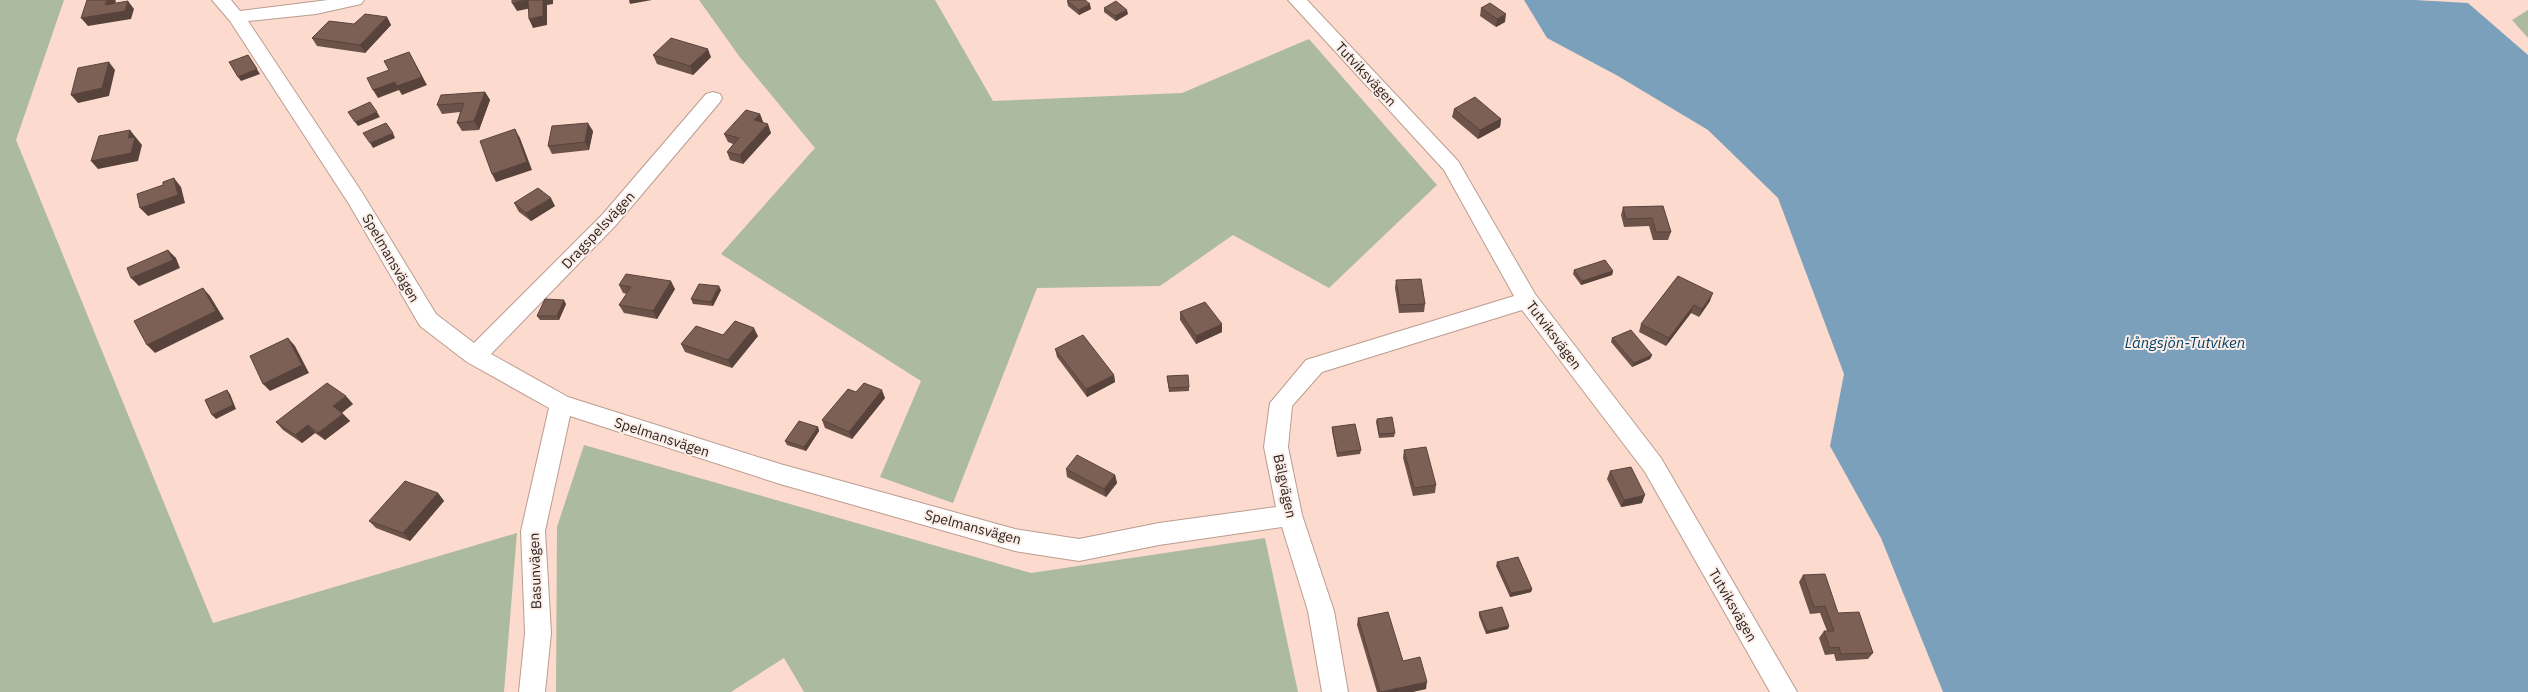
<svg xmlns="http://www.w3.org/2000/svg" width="2528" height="692" viewBox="0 0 2528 692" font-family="'IBM Plex Sans',sans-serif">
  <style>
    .green { fill: #acba9d }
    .water { fill: #7ba0bc }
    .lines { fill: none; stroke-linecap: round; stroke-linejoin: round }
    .minor-casing { stroke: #bb9c90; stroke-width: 2 }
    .minor { fill: #fff; fill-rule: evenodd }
    .wall { fill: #6c5349 }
    .shaded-wall { fill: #58433c }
    .building { fill: #7d6055; stroke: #58433c }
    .labels { text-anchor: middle; stroke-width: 4; stroke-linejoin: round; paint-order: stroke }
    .street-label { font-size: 14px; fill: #291e19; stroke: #fbede8 }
    .water-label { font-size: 15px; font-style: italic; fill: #00446a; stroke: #fbede8 }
  </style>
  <rect width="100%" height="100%" fill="#fcdbce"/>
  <!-- green -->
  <g class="green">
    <polygon points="0,0 64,0 16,140 213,623 517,533 504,692 0,692"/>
    <polygon points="699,0 935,0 993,101 1182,93 1309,39 1437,185 1329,288 1233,235 1160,286 1037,288 953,503 880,477 921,381 721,254 815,148 739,56"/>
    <polygon points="2528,10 2528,38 2512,20"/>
    <polygon points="584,445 1031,573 1265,538 1298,692 804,692 784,658 731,692 556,692 557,527"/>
  </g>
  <!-- water -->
  <polygon class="water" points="1524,0 2415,0 2468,3 2528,55 2528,692 1943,692 1881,538 1830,446 1844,374 1778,198 1708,130 1618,76 1547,38"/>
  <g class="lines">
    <!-- minor casing -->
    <g class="minor-casing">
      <polygon id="minor" points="212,0 231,0 240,11 328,0 364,0 361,4 316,14 248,21 363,194 436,314 474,343 602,215 706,94 713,92 720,94 722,98 720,102 616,225 491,354 568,397 780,464 1015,529 1079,539 1159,523 1276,507 1264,447 1270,403 1306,360 1514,296 1444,170 1288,0 1307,0 1458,161 1535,294 1661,458 1797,692 1770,692 1645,472 1522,310 1322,372 1292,406 1288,447 1302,515 1334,611 1348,692 1322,692 1308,611 1282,527 1159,545 1079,561 1015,551 780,484 570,416 545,531 551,633 545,692 519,692 525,633 521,531 549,408 467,362 420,326 349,204 230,21"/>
    </g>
    <!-- minor -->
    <use href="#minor" class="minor"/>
  </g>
  <!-- wall -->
  <g class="wall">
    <polygon points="1067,1 1091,9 1079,15 1068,6"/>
    <polygon points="1104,8 1128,14 1116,21 1104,12"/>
    <polygon points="1481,8 1505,22 1496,27 1480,16"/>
    <polygon points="387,17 391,25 365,53 317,46 312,38 354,24"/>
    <polygon points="653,55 711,57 693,75 657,64"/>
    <polygon points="485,92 490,100 479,130 462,131 457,123 460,112 442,114 437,105"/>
    <polygon points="1454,109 1501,119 1500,127 1478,139 1452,117"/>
    <polygon points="760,114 763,122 763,123 771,133 743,164 730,160 727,152 733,144 728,142 724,134"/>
    <polygon points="593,131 589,150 552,154 548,146"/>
    <polygon points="514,203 555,206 531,221 519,212"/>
    <polygon points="1663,206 1671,232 1668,240 1653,240 1649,226 1624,227 1621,215 1623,207"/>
    <polygon points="1574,270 1613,271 1612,275 1581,285 1573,274"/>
    <polygon points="1678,276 1710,301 1699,317 1691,313 1666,346 1639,332 1641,324"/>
    <polygon points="1396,280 1425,304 1424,312 1399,313 1395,288"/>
    <polygon points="619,285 675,289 657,319 624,313 619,305 627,294 623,293"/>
    <polygon points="721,290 713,306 693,304 691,299"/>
    <polygon points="566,304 559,320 540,320 537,316"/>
    <polygon points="1180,312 1222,332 1196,344 1180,320"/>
    <polygon points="723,335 758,336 732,368 685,352 681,344"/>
    <polygon points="1612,338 1652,355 1650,359 1632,367 1611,342"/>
    <polygon points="1055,349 1114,375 1115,382 1087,397 1057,357"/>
    <polygon points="1167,376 1189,387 1189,391 1169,392"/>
    <polygon points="856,392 885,398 852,439 825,428 822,420"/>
    <polygon points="353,404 342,413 350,421 325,440 315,433 302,443 283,430 276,422"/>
    <polygon points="1377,419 1395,433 1394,437 1379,438 1376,422"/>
    <polygon points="818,427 819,431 806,451 787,445 785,441"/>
    <polygon points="1332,427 1361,450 1360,454 1337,457 1332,431"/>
    <polygon points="1404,450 1436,485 1435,493 1413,496 1403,458"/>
    <polygon points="1066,469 1115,475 1117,483 1106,497 1067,477"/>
    <polygon points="1610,471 1642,503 1621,507 1607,479"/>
    <polygon points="438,493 444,501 410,541 376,528 369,521"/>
    <polygon points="1497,562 1532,589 1531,592 1510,597 1496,566"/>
    <polygon points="1803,575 1838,613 1873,653 1868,659 1836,661 1834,654 1825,655 1819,638 1824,631 1827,631 1820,613 1810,614 1799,582"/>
    <polygon points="1479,612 1509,626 1508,629 1486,634 1479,616"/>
    <polygon points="1358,618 1403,661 1426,689 1412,692 1377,692 1357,625"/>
  </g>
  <!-- shaded-wall -->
  <g class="shaded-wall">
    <polygon points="107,0 115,0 116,1 112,13 105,5"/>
    <polygon points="526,0 528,0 532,8 517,11 512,3"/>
    <polygon points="543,0 553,0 553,4 547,5 547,25 533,28 529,19"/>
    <polygon points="629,0 652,0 630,4"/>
    <polygon points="128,1 134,9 131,19 88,26 81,18"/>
    <polygon points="1090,4 1091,9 1079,15 1079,10"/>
    <polygon points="1127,10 1128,14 1116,21 1115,16"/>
    <polygon points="1506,14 1505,22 1496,27 1497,19"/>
    <polygon points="387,17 391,25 365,53 360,45"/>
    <polygon points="708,49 711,57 693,75 690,66"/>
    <polygon points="409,52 427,85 402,95 399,90 378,98 373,90"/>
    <polygon points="248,55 260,74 241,81 238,77"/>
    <polygon points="109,62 115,70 109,96 78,103 71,95"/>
    <polygon points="485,92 490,100 479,130 474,121"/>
    <polygon points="377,112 380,117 358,126 355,122"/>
    <polygon points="760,114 763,122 757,129 754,120"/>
    <polygon points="1501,119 1500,127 1478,139 1480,130"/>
    <polygon points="588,123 593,131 589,150 585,142"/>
    <polygon points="768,124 771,133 743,164 740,155"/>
    <polygon points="515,129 520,138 532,170 496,182 492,174"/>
    <polygon points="130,130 142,145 138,161 98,169 91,161 128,138"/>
    <polygon points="393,133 395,138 373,148 370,143"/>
    <polygon points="174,178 181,187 185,203 148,216 140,208"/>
    <polygon points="551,198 555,206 531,221 526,213"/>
    <polygon points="168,250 176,258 180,268 139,286 131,278"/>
    <polygon points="1613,271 1612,275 1581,285 1582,281"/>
    <polygon points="671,281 675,289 657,319 653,311"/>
    <polygon points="719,286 721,290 713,306 711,302"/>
    <polygon points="203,288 210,296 224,319 155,353 147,345"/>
    <polygon points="1713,293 1710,301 1699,317 1702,309"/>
    <polygon points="564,300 566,304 559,320 557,316"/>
    <polygon points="1694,305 1691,313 1666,346 1669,338"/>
    <polygon points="1222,324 1222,332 1196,344 1196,336"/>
    <polygon points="754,328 758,336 732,368 728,360"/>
    <polygon points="288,338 295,346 309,373 270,391 263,384"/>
    <polygon points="1652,355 1650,359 1632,367 1634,363"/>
    <polygon points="1114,375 1115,382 1087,397 1086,389"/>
    <polygon points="227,390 230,394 236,409 216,419 212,415"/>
    <polygon points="882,390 885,398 852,439 849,432"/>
    <polygon points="346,396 353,404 339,414 333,406"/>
    <polygon points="343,414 350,421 325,440 318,433"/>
    <polygon points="308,425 315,433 302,443 295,435"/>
    <polygon points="818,427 819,431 806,451 804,447"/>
    <polygon points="1115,475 1117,483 1106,497 1104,489"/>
    <polygon points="438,493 444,501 410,541 403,533"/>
    <polygon points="1645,495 1642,503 1621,507 1624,500"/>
    <polygon points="1532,589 1531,592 1510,597 1511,593"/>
    <polygon points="1509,626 1508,629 1486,634 1487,631"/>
    <polygon points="1427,682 1426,689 1412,692 1382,692"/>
  </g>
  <!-- building -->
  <g class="building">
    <polygon points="87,0 107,0 105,5 128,1 125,11 81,18"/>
    <polygon points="512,0 526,0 512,3"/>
    <polygon points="528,0 543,0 543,16 529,19"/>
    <polygon points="1070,0 1085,0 1090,4 1079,10 1067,1"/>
    <polygon points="1116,1 1127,10 1115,16 1104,8"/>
    <polygon points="1490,3 1506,14 1497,19 1481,8"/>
    <polygon points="365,14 387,17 360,45 312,38 329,21 354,24"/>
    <polygon points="671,38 708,49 690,66 653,55"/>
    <polygon points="409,52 422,77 397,86 395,82 373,90 367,78 389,70 384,61"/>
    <polygon points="248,55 257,69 238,77 229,62"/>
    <polygon points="109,62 102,88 71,95 78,68"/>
    <polygon points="485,92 474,121 457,123 464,103 437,105 441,95"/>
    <polygon points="1475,97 1501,119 1480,130 1454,109"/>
    <polygon points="370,102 377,112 355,122 348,112"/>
    <polygon points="746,110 760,114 754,120 768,124 740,155 727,152 739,138 724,134"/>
    <polygon points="386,123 393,133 370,143 363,133"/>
    <polygon points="588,123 585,142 548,146 552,126"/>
    <polygon points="515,129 527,162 492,174 480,141"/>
    <polygon points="130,130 128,138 135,137 131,153 91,161 99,136"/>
    <polygon points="174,178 178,195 140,208 137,194 163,185 163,182"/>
    <polygon points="538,188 551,198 526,213 514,203"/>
    <polygon points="1663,206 1671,232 1656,232 1652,218 1626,219 1623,207"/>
    <polygon points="168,250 173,260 131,278 127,268"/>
    <polygon points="1605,260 1613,271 1582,281 1574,270"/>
    <polygon points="626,274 671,281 653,311 619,305 631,287 619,285"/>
    <polygon points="1678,276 1713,293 1702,309 1694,305 1669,338 1641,324"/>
    <polygon points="1421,279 1425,304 1400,305 1396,280"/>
    <polygon points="699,284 719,286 711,302 691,299"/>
    <polygon points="203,288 216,311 147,345 134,321"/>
    <polygon points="545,299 564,300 557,316 537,316"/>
    <polygon points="1205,302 1222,324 1196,336 1180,312"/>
    <polygon points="735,321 754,328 728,360 681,344 696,326 723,335"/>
    <polygon points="1631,330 1652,355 1634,363 1612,338"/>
    <polygon points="1083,335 1114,375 1086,389 1055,349"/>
    <polygon points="288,338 302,365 263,384 250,356"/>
    <polygon points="1188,375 1189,387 1169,388 1167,376"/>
    <polygon points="327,383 346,396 333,406 343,414 318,433 308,425 295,435 276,422"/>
    <polygon points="864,383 882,390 849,432 822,420 848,389 856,392"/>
    <polygon points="227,390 233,405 212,415 205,400"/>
    <polygon points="1392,417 1395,433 1379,434 1377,419"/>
    <polygon points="799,421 818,427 804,447 785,441"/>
    <polygon points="1355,424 1361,450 1337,453 1332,427"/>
    <polygon points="1426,447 1436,485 1414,488 1404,450"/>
    <polygon points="1077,455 1115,475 1104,489 1066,469"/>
    <polygon points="1631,467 1645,495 1624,500 1610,471"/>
    <polygon points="405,481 438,493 403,533 369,521"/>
    <polygon points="1518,557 1532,589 1511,593 1497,562"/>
    <polygon points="1825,574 1838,613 1859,612 1873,653 1841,654 1839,647 1830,648 1824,631 1834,631 1825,606 1814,607 1803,575"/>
    <polygon points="1502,607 1509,626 1487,631 1479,612"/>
    <polygon points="1388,612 1403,661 1420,657 1427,682 1380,692 1358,618"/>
  </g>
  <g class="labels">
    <!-- street labels -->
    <g class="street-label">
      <text transform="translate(1366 74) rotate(47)" y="5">Tutviksvägen</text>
      <text transform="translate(598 230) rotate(-47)" y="5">Dragspelsvägen</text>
      <text transform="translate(391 258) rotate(60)" y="5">Spelmansvägen</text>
      <text transform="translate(1554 335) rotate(53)" y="5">Tutviksvägen</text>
      <text transform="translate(662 437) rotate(18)" y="5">Spelmansvägen</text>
      <text transform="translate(1285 486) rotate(78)" y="5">Bälgvägen</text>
      <text transform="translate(973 527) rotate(15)" y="5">Spelmansvägen</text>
      <text transform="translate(535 571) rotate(-92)" y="5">Basunvägen</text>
      <text transform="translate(1733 605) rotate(60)" y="5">Tutviksvägen</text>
    </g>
    <!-- water labels -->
    <g class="water-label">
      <text x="2185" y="348">Långsjön-Tutviken</text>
    </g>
  </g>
</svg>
